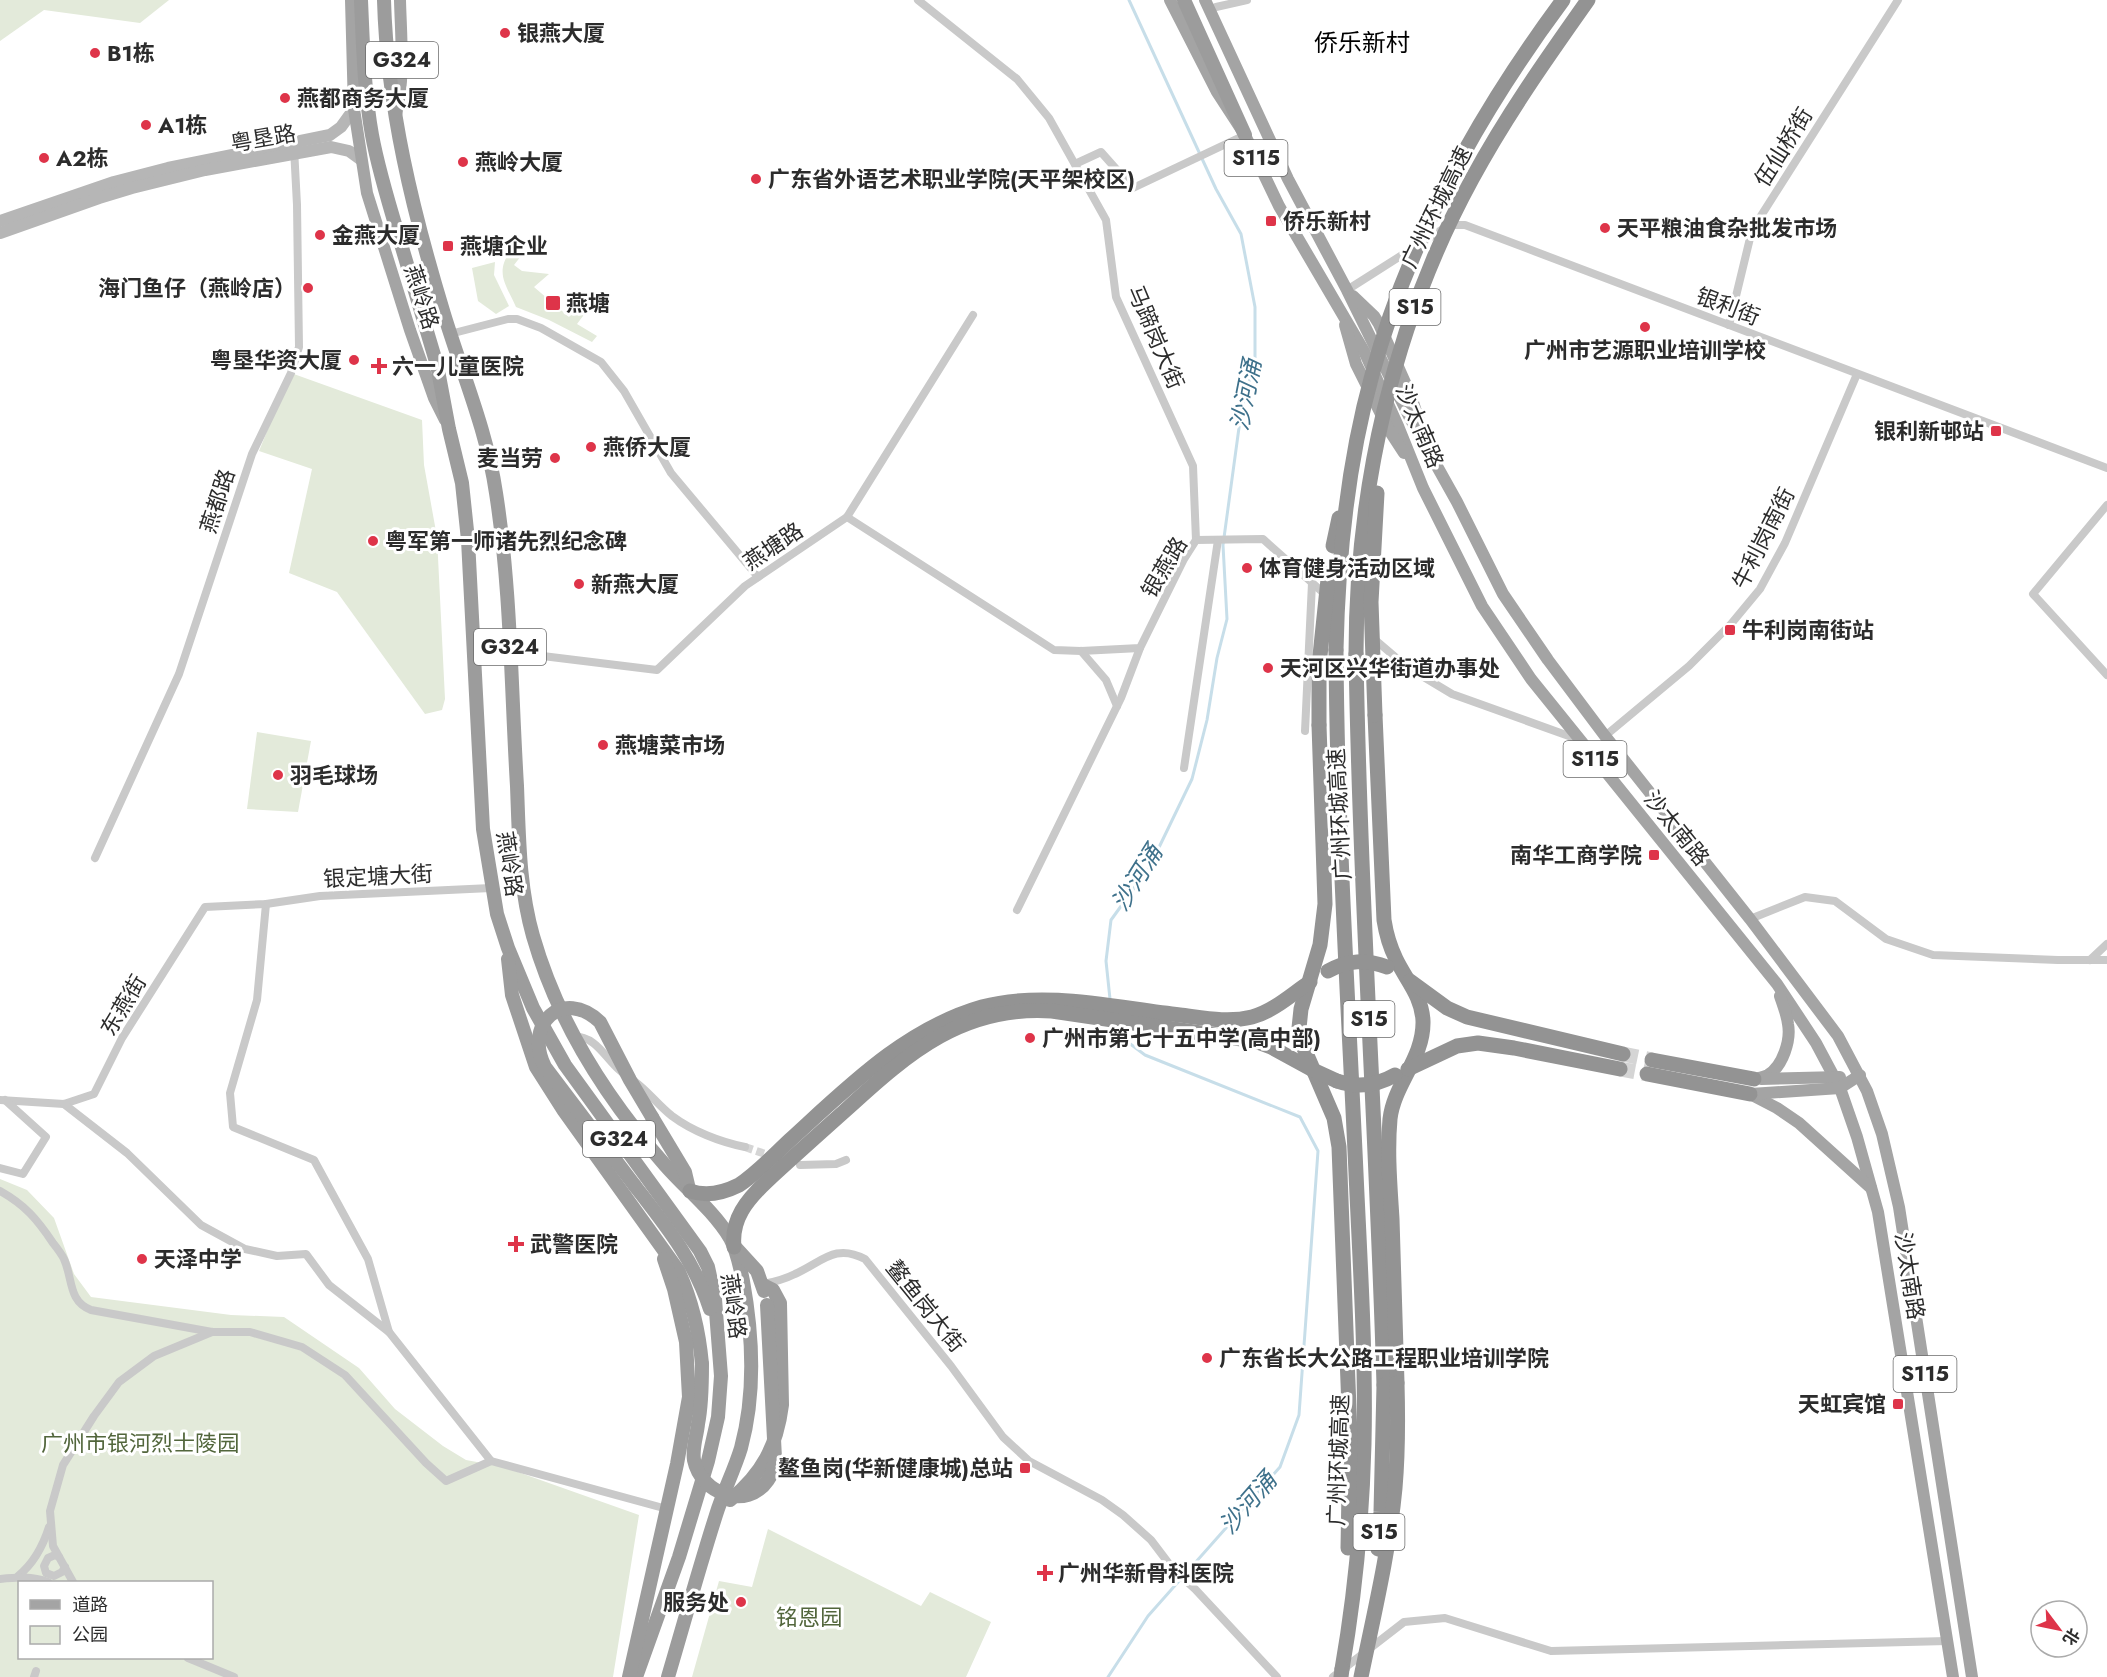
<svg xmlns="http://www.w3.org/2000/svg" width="2107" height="1677" viewBox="0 0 2107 1677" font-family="Jost,'Noto Sans SC',sans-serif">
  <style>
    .green { fill: #e3eada; fill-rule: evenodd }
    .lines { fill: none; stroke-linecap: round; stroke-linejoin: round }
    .stream { stroke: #c7dee9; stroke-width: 3 }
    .minor-tunnel { stroke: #d5d5d5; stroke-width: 8; stroke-dasharray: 8 4; stroke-linecap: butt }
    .motorway-tunnel { stroke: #d5d5d5; stroke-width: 15; stroke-dasharray: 15 8; stroke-linecap: butt }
    .minor { stroke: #c9c9c9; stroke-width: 8 }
    .secondary { stroke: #b6b6b6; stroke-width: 12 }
    .primary { stroke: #a4a4a4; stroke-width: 12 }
    .trunk { stroke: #9c9c9c; stroke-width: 14 }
    .motorway { stroke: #939393; stroke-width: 15 }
    .trunk-bridge { stroke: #9c9c9c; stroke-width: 14 }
    .motorway-bridge { stroke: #939393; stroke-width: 15 }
    .poi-dot { fill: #de3449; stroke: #fff; stroke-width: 2 }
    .labels { text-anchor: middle; stroke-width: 6; stroke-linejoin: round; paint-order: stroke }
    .shield { fill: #fff; stroke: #6b6b6b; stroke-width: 1.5 }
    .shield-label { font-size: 21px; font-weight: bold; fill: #2c2c2c }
    .poi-label { font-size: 22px; font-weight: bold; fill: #2c2c2c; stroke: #fff; text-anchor: start }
    .street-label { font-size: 22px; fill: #2c2c2c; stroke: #fff }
    .park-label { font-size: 22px; fill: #52663c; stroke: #fff }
    .neighbourhood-label { font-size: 24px; fill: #000; stroke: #fff }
    .water-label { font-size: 24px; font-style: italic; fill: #3e718b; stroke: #fff }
  </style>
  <rect width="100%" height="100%" fill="#fff"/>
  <!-- green -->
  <g class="green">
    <polygon points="0,0 169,0 140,23 44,10 0,41"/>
    <path d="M509,253L521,256L514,265L522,271L549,274L534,287L569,317L588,294L595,300L577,324L597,336L592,342L549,320L516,307C507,286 495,274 509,253Z"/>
    <polygon points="495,262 494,275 509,306 496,314 478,301 472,268"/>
    <polygon points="291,373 422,420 424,465 437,537 445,699 442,710 425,714 337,592 289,573 312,469 259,451"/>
    <polygon points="257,732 311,741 298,812 247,809"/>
    <path d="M0,1179L27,1190L54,1218L74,1274L91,1297L231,1315L284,1317L359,1368L395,1409L443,1446L466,1460L504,1467L639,1515L613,1677H0ZM20,1582H212V1658H20Z"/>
    <polygon points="768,1529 921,1606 930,1592 991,1622 966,1677 692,1677 719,1581 752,1587"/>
  </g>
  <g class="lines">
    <!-- stream -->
    <g class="stream">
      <polyline points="1110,999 1106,961 1111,920 1150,866 1192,779 1207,720 1217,658 1227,619 1223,545 1241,413 1255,358 1255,307 1241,234 1216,189 1129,0"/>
      <polyline points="1108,1677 1148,1616 1280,1467 1299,1415 1318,1151 1300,1117 1145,1055 1113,1031 1113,1024"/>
    </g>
    <!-- minor-tunnel -->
    <polyline class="minor-tunnel" points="745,1147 774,1157"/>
    <!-- motorway-tunnel -->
    <g class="motorway-tunnel">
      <polyline points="1623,1054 1652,1060"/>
      <polyline points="1620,1069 1647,1074"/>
    </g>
    <!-- minor -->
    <g class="minor">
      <polyline points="918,0 1017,79 1049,118 1106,220 1116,297 1193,466 1196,540"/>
      <polyline points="1216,7 1247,0"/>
      <polyline points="1075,164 1101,152 1133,188 1245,135"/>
      <polyline points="1347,290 1443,229 1452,225 1465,225 2107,468"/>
      <polyline points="1729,325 1752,230 1898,0"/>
      <polyline points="450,334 508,319 517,319 541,328 601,362 624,391 671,473 758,577"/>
      <polyline points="2107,505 2033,594 2107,675"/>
      <polyline points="847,517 1054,650 1081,651 1140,648 1184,559 1196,540 1263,539 1328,597"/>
      <polyline points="1373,638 1407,667 1452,694 1580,740"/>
      <polyline points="1081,651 1106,680 1117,706"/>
      <polyline points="510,652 657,670 745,586 847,517 973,315"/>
      <polyline points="1305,731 1312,583"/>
      <polyline points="1605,736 1689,666 1731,624 1760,589 1785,543 1857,374"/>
      <polyline points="1184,768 1218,540"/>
      <polyline points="95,858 179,674 252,454 291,373 299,347 297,205 294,148"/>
      <polyline points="266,904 257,1000 230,1093 233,1127 314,1160 368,1259 389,1332 491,1461 667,1509"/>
      <polyline points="1017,910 1121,698 1140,648"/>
      <polyline points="1750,919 1805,897 1835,901 1886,939 1933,955 2058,960 2107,960"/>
      <polyline points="2090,960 2107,944"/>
      <path d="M573,1036C599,1037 605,1060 623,1073"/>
      <path d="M634,1081C648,1091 658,1105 672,1116C692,1131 720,1142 745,1147"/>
      <polyline points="0,1100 64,1104 94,1094 122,1038 205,907 266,904 320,896 491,888"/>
      <polyline points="64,1104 127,1153 201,1225 245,1249 277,1256 306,1254 329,1285 389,1332"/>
      <polyline points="800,1165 836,1164 846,1160"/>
      <polyline points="0,1168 23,1174 46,1137 5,1100"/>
      <path d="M0,1191C25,1205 37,1219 53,1243C57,1248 61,1253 64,1259C73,1279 68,1301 91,1310L212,1332H250L302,1347L345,1375L426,1463L446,1481L491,1461"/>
      <path d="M763,1284C774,1282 785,1279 795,1274C822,1262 835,1243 865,1259L951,1366L1003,1437L1029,1461L1102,1500L1123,1515L1151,1540L1173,1569L1195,1589L1277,1677"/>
      <polyline points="59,1557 55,1555 48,1558 44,1566 46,1573 54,1576 62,1572 65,1567"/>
      <path d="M18,1576C33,1564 43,1546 49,1527"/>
      <path d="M0,1579C17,1577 32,1576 48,1582"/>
      <polyline points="73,1582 53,1546 50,1511 63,1465 94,1416 119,1382 154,1356 212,1332"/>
      <polyline points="188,1658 234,1677"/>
      <polyline points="34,1677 36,1671"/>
      <polyline points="1333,1677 1404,1622 1445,1618 1551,1651 1947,1641"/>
    </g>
    <!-- secondary -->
    <g class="secondary">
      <polyline points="0,221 114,182 168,168 330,135 341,127 354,109"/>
      <polyline points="0,233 99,198 132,188 205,170 331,147 349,151 360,159"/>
    </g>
    <!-- primary -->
    <g class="primary">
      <polyline points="351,0 354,109 367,193 410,330 434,398 445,420"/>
      <polyline points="1170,0 1217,92 1245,135 1279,206 1364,351 1398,426 1423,488 1482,606 1531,679 1777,984 1816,1043 1840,1088 1857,1137 1878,1212 1953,1677"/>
      <polyline points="1205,0 1288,179 1347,290 1410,418 1457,502 1503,594 1548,660 1605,736 1750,919 1838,1036 1867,1091 1882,1134 1899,1207 1972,1677"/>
      <path d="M396,115C405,77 401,39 400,0"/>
      <polyline points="1353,296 1374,316 1379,324 1411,396 1423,433"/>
      <polyline points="1345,325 1356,364 1389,430 1404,453"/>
      <path d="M1754,1079C1758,1078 1764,1077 1768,1075C1783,1066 1791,1040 1788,1024C1787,1015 1783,1005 1780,996"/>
      <polyline points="1761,1079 1840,1077"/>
      <polyline points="1750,1094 1777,1108 1799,1123 1871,1188"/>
      <polyline points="1751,1094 1840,1088 1860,1075"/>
    </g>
    <!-- trunk -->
    <g class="trunk">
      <path d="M384,0C387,107 413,212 444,314C462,373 487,431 496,493C511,589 511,688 517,786C519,836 519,887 533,936C558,1023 605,1097 665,1165C686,1189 713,1210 730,1238C737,1251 740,1266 743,1281C753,1336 756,1393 741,1448C734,1471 723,1492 716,1515C699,1568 684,1623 668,1677"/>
      <polyline points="1184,0 1245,135"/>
      <polyline points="398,234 437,365 449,429 462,483 468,540 483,829 497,914 508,948 533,1008 565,1065 700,1251 708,1267 715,1299 721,1376 718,1417 708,1461 679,1557 636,1677"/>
      <path d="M508,959L512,995L536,1067L564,1111L678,1270C692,1300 699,1331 702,1364"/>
      <polyline points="652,1117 685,1172 689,1189"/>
      <path d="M635,1186C666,1226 694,1260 710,1309"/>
      <polyline points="736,1248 757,1271 764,1291"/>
      <path d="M730,1500C762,1474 777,1446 782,1405L780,1303L773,1290L763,1285"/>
      <polyline points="629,1677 677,1464 689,1397 686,1342 674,1289 664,1259"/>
    </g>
    <!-- motorway -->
    <g class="motorway">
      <polyline points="1333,546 1339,518"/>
      <path d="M1336,650C1337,824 1348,998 1356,1173C1360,1263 1366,1354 1364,1444C1362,1520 1355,1595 1342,1669"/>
      <path d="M1356,654C1360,898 1377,1141 1384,1385"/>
      <path d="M1375,715L1384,920C1386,933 1390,947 1396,959C1406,980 1422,996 1423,1021C1424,1058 1394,1084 1390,1119C1387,1152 1390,1186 1392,1219C1394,1274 1395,1328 1397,1383"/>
      <polyline points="1319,725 1325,904 1320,945 1301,1009 1299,1028 1303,1046 1334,1118 1339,1147 1350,1435 1348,1548"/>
      <polyline points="1410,981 1447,1008 1467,1017 1623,1054"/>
      <polyline points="1652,1060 1754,1079"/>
      <polyline points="1408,1069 1457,1046 1478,1043 1514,1048 1620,1069"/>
      <polyline points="1647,1074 1750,1094"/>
      <path d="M690,1191C707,1197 723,1193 739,1185C757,1173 773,1156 790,1140C847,1088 905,1029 982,1007C1046,990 1116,1008 1180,1015C1204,1018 1228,1023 1252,1017C1274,1011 1292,994 1310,982"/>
      <path d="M734,1247C731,1219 747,1200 766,1182C793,1157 820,1133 848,1108C909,1052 964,1005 1052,1011L1255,1041L1271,1047L1313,1070L1337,1081"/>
    </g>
    <!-- trunk-bridge -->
    <g class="trunk-bridge">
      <path d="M361,0C363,45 364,90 372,135C378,168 388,201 398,234"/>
      <path d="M635,1186L545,1067C523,1024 563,987 600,1022L630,1080L652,1117"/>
      <path d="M702,1364C702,1384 702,1404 698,1424C697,1435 692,1448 694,1460C701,1494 747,1511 768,1480C773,1473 774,1465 775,1458L767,1305"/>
    </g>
    <!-- motorway-bridge -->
    <g class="motorway-bridge">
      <path d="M1336,650C1338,557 1347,465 1372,375C1409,238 1479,113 1563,0"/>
      <path d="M1356,654C1356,489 1393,324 1472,179C1506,116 1547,58 1588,0"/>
      <polyline points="1375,715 1371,602 1377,493"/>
      <polyline points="1319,725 1319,665 1329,570"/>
      <path d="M1328,971C1348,960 1366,959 1387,967"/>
      <path d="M1337,1081C1357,1088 1376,1086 1395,1075"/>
      <polyline points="1378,1549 1381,1512 1384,1385"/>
      <polyline points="1341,1677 1342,1669"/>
      <path d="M1361,1677C1374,1614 1389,1552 1395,1488C1398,1453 1398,1418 1397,1383"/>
    </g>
  </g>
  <!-- markers -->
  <g class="poi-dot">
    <circle cx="505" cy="33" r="6"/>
    <circle cx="95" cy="53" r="6"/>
    <circle cx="285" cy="98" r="6"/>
    <circle cx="146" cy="125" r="6"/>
    <circle cx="44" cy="158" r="6"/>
    <circle cx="463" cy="162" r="6"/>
    <circle cx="756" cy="179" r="6"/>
    <rect x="1265" y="215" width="12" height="12" rx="3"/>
    <circle cx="1605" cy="228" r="6"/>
    <circle cx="320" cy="235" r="6"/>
    <rect x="442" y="240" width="12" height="12" rx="3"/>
    <circle cx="308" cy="288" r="6"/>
    <rect x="545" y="295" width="16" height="16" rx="3"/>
    <circle cx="1645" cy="327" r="6"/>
    <circle cx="354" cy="360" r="6"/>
    <path d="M376 357h6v6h6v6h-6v6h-6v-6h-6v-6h6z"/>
    <rect x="1990" y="425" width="12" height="12" rx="3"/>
    <circle cx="591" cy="447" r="6"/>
    <circle cx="555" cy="458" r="6"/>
    <circle cx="373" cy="541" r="6"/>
    <circle cx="1247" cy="568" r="6"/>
    <circle cx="579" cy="584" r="6"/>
    <rect x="1724" y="624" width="12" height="12" rx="3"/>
    <circle cx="1268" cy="668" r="6"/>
    <circle cx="603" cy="745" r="6"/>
    <circle cx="278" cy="775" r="6"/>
    <rect x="1648" y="849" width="12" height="12" rx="3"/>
    <circle cx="1030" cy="1038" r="6"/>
    <path d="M513 1235h6v6h6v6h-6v6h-6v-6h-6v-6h6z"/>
    <circle cx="142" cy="1259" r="6"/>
    <circle cx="1207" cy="1358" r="6"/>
    <rect x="1892" y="1398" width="12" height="12" rx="3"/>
    <rect x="1019" y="1462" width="12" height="12" rx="3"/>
    <path d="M1042 1564h6v6h6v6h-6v6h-6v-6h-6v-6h6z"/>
    <circle cx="741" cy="1602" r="6"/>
  </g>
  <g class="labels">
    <!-- shield labels -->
    <g class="shield">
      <rect x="366" y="42" width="72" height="36" rx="4.5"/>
      <rect x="1224.5" y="140" width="63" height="36" rx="4.5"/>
      <rect x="1389.5" y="289" width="51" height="36" rx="4.5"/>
      <rect x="474" y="629" width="72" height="36" rx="4.5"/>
      <rect x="1563.5" y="741" width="63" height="36" rx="4.5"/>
      <rect x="1343.5" y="1001" width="51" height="36" rx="4.5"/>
      <rect x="583" y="1121" width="72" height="36" rx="4.5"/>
      <rect x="1893.5" y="1356" width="63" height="36" rx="4.5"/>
      <rect x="1353.5" y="1514" width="51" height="36" rx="4.5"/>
    </g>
    <g class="shield-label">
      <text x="402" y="67">G324</text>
      <text x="1256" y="165">S115</text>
      <text x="1415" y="314">S15</text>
      <text x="510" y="654">G324</text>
      <text x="1595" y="766">S115</text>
      <text x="1369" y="1026">S15</text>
      <text x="619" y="1146">G324</text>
      <text x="1925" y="1381">S115</text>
      <text x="1379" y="1539">S15</text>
    </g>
    <!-- poi labels -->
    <g class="poi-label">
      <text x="517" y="41">银燕大厦</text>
      <text x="107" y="61">B1栋</text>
      <text x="297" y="106">燕都商务大厦</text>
      <text x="158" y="133">A1栋</text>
      <text x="56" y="166">A2栋</text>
      <text x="475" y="170">燕岭大厦</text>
      <text x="768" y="187">广东省外语艺术职业学院(天平架校区)</text>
      <text x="1283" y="229">侨乐新村</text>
      <text x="1617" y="236">天平粮油食杂批发市场</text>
      <text x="332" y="243">金燕大厦</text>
      <text x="460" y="254">燕塘企业</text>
      <text x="296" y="296" text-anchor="end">海门鱼仔（燕岭店）</text>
      <text x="566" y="311">燕塘</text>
      <text x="1645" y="358" text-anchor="middle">广州市艺源职业培训学校</text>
      <text x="342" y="368" text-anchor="end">粤垦华资大厦</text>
      <text x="392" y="374">六一儿童医院</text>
      <text x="1984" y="439" text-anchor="end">银利新邨站</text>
      <text x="603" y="455">燕侨大厦</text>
      <text x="543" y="466" text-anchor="end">麦当劳</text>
      <text x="385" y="549">粤军第一师诸先烈纪念碑</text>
      <text x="1259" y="576">体育健身活动区域</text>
      <text x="591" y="592">新燕大厦</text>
      <text x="1742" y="638">牛利岗南街站</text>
      <text x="1280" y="676">天河区兴华街道办事处</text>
      <text x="615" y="753">燕塘菜市场</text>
      <text x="290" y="783">羽毛球场</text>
      <text x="1642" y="863" text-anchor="end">南华工商学院</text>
      <text x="1042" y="1046">广州市第七十五中学(高中部)</text>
      <text x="530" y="1252">武警医院</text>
      <text x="154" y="1267">天泽中学</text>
      <text x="1219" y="1366">广东省长大公路工程职业培训学院</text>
      <text x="1886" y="1412" text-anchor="end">天虹宾馆</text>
      <text x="1013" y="1476" text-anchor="end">鳌鱼岗(华新健康城)总站</text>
      <text x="1058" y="1581">广州华新骨科医院</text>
      <text x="729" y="1610" text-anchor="end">服务处</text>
    </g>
    <!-- street labels -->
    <g class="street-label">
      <text transform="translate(263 138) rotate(-10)" y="8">粤垦路</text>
      <text transform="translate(1783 147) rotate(-58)" y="8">伍仙桥街</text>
      <text transform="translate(1436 207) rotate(-64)" y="8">广州环城高速</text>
      <text transform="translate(422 297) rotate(72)" y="8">燕岭路</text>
      <text transform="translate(1728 306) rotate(21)" y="8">银利街</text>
      <text transform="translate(1156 337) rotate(67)" y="8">马蹄岗大街</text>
      <text transform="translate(1420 426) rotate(67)" y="8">沙太南路</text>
      <text transform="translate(217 501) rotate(-72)" y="8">燕都路</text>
      <text transform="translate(1763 538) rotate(-63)" y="8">牛利岗南街</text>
      <text transform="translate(773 546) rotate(-34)" y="8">燕塘路</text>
      <text transform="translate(1164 567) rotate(-59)" y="8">银燕路</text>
      <text transform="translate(1339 814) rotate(-93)" y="8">广州环城高速</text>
      <text transform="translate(1677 828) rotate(51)" y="8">沙太南路</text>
      <text transform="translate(510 864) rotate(81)" y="8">燕岭路</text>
      <text transform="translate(378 876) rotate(-3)" y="8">银定塘大街</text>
      <text transform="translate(123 1005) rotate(-59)" y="8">东燕街</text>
      <text transform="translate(1910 1276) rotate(81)" y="8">沙太南路</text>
      <text transform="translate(734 1306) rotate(82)" y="8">燕岭路</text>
      <text transform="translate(926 1306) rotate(51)" y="8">鳌鱼岗大街</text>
      <text transform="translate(1338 1460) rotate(-88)" y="8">广州环城高速</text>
    </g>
    <!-- park labels -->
    <g class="park-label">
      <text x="140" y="1451">广州市银河烈士陵园</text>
      <text x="809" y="1625">铭恩园</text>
    </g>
    <!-- neighbourhood labels -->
    <g class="neighbourhood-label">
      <text x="1362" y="51">侨乐新村</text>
    </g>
    <!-- water labels -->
    <g class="water-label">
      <text transform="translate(1246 395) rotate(-79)" y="8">沙河涌</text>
      <text transform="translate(1137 878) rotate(-58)" y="8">沙河涌</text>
      <text transform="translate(1248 1503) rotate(-49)" y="8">沙河涌</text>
    </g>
  </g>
  <!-- legend -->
  <rect x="18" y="1581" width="195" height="78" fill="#ffffff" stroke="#ababab" stroke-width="1.5"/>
  <rect x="30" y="1600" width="30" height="9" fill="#a4a4a4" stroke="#ababab" stroke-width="1.5"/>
  <text x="72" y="1611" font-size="18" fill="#2c2c2c">道路</text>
  <rect x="30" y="1626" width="30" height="18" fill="#e3eada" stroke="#ababab" stroke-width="1.5"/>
  <text x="72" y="1641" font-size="18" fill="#2c2c2c">公园</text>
  <!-- north arrow -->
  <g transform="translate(2059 1629) rotate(122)"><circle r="28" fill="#ffffff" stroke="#ababab" stroke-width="1.5"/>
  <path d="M0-4.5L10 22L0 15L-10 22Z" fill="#de3449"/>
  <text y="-9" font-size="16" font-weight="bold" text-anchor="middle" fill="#2c2c2c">北</text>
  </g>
</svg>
